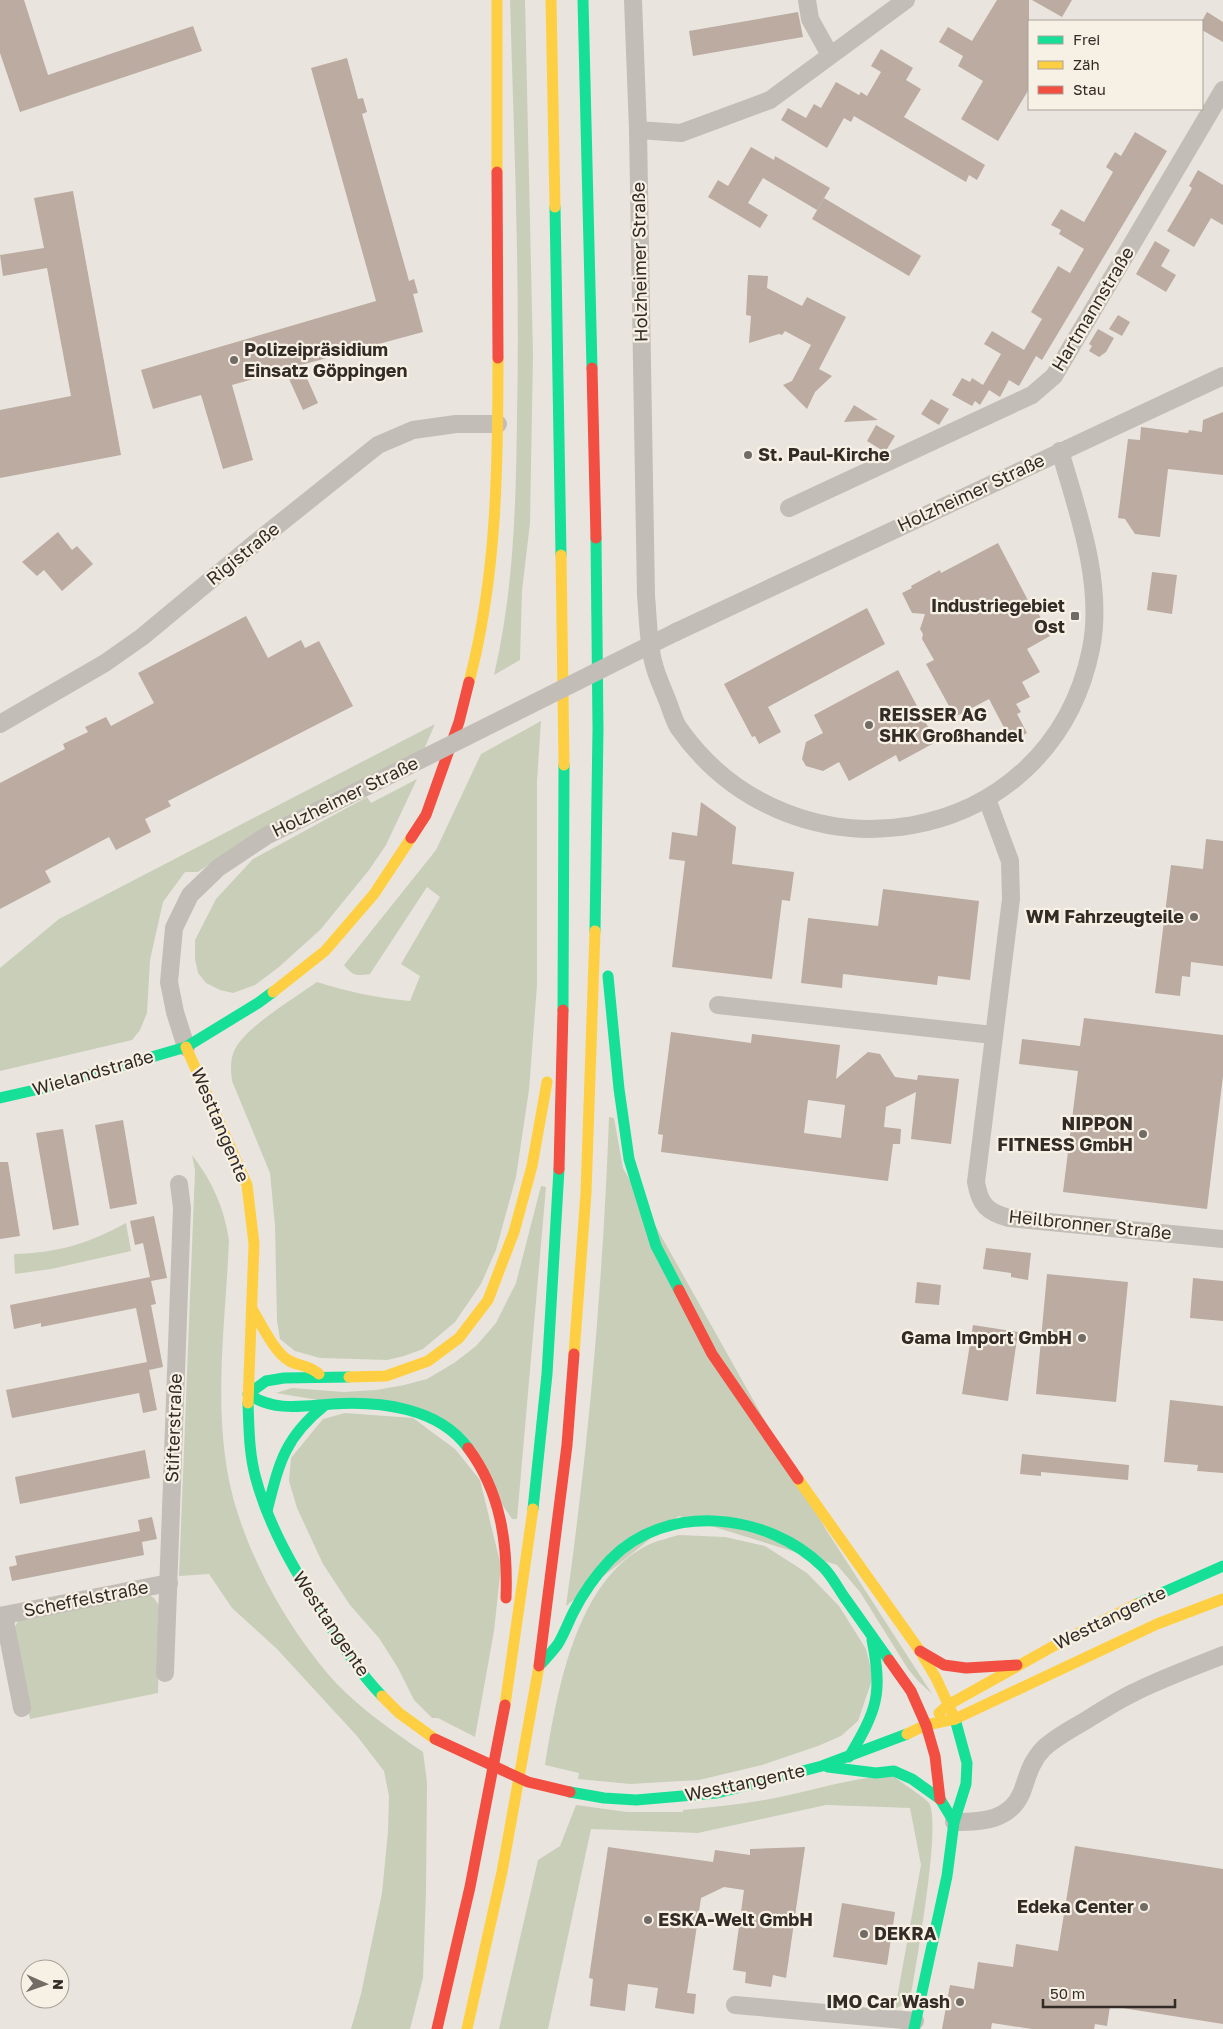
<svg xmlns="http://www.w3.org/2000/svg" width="1223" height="2029" viewBox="0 0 1223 2029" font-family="'Golos Text',sans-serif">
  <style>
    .green { fill: #c9ceb9 }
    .building { fill: #bbaba1; fill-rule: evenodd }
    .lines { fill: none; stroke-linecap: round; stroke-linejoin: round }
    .street { stroke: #c2bdb7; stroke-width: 18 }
    .fast { stroke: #16e098; stroke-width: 11 }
    .slow { stroke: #ffcf43; stroke-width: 11 }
    .jam { stroke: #f24e42; stroke-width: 11 }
    .street-bridge { stroke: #c2bdb7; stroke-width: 18 }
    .jam-bridge { stroke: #f24e42; stroke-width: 11 }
    .poi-dot { fill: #726c66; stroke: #f7f0e5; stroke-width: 2 }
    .labels { text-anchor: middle; stroke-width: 4.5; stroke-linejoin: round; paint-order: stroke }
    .street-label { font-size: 18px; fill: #322b26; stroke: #f7f0e5 }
    .poi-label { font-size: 18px; font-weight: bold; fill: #322b26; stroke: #f7f0e5; text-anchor: end }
  </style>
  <rect width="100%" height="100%" fill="#e9e5de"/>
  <!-- green -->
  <g class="green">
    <path d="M510,0H525L533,355L530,523L522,591L520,660L494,675C514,590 516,502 517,416C520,277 514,138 510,0Z"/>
    <path d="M541,721L537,782V985L529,1090L516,1177L496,1250L481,1284L455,1322L423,1349L404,1356L387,1360L320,1358L295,1351L280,1339L277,1321L275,1226L270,1173L232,1081C231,1072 230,1063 233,1054C240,1030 296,997 317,982C348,992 378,998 410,1001L420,976L401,964L440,897L427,887L370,974C356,976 353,976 344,965L436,850L481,754Z"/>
    <polygon points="435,724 421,756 241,842 198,872 185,872 163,902 150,960 147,1013 140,1030 132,1040 0,1071 0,968 59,919"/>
    <polygon points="417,779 386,845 369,870 321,929 279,967 255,985 233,993 220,990 206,983 198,973 195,959 195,940 216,899 253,859 367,797 371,803"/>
    <path d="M609,1117L614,1118L623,1168L825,1528L932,1694L918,1681L908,1669L860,1592L837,1565L679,1516L566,1606C589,1444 603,1280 609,1117Z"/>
    <path d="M192,1155C212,1181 224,1207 229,1240C226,1314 215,1390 226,1463C237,1540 285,1627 337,1684C362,1710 394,1732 423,1752L427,1782L426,1892L423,1978L410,2029H351L361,1994L382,1893L388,1831L389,1796L384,1771L357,1736L277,1649L232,1608L209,1574L179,1576L195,1170Z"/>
    <polygon points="541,1186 546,1187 517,1519 512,1519 445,1421 276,1393 292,1388 344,1392 376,1390 404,1385 427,1379 454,1363 476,1346 496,1323 516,1283"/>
    <path d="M126,1223L131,1251L51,1269L15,1274L14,1254C57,1253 88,1244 126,1223Z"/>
    <polygon points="345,1413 413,1418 455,1449 480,1480 501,1566 494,1631 475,1737 438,1718 432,1718 414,1700 398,1668 379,1638 350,1605 323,1564 297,1508 289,1481 291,1458 323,1419"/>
    <path d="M679,1535L725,1537L765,1546L807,1573L839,1606L866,1649L873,1677L858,1721L841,1736L818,1746L762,1765L699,1780L630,1784L578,1779L579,1773L545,1765C557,1693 575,1579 650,1544C659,1540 669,1538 679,1535Z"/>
    <polygon points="147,1594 154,1598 160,1607 158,1693 30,1719 13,1630 19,1620"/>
    <path d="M892,1775C900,1782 923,1796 929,1803C942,1823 915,1971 910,2001L895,2009L921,1865L910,1808L826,1805L698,1833L591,1829L548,2029H499L538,1860L560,1846L576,1805L627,1812H683V1810C714,1807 745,1804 775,1798C814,1790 852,1778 892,1775Z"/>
  </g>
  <!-- building -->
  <g class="building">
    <polygon points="0,0 24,0 48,75 193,26 202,51 20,112 0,53"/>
    <polygon points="997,0 1029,0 1029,89 998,141 961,119 983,81 958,66 963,56 939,42 948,27 972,41"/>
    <polygon points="1032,0 1072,0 1062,17"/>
    <polygon points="798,12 803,37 693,56 689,31"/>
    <polygon points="1207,12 1223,22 1223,42 1202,30 1202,21"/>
    <polygon points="881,49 913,68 906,80 921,89 904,117 985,165 977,180 969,175 966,182 854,116 851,122 844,118 827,148 781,120 788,108 806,118 814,104 821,108 836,82 859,95 861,92 867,96 881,72 871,66"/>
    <polygon points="347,58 358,99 363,98 367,112 362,114 409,281 414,279 418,293 413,294 423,332 301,365 318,403 303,410 285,370 232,385 253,460 223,469 201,395 153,409 141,370 376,301 311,68"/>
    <polygon points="1135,132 1167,151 1042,360 1036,356 1019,386 1009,380 1000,397 989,390 980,405 975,401 972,406 952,395 962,378 970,382 972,378 983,385 1001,354 984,344 992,331 1024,350 1042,319 1031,312 1058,266 1070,273 1084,249 1059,234 1061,230 1051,225 1061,209 1084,222 1113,172 1106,167 1115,152 1121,156"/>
    <polygon points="751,147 774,160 775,156 830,188 817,210 763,178 748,203 768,215 760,228 708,197 718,180 728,186"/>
    <polygon points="1198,170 1223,185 1223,225 1211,218 1194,247 1167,231 1190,192 1192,188 1189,186"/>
    <polygon points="73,191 121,455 0,478 0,410 71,396 47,268 3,276 0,255 44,248 34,198"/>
    <polygon points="824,198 921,256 909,276 812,219"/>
    <polygon points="1155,241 1170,250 1161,266 1176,275 1166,292 1136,274"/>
    <polygon points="748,275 768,276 767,288 802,306 807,297 846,317 819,369 832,376 815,392 807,409 783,385 792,381 811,345 785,331 782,335 779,334 749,343 751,316 746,315"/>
    <polygon points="1118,315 1130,322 1122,336 1109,329"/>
    <polygon points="1098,329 1114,338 1106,352 1099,357 1089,351 1092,346 1089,344"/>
    <polygon points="931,399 949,409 939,425 921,414"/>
    <polygon points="854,405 878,420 844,422"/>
    <polygon points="1223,412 1223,475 1168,469 1160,537 1135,534 1125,519 1118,518 1128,439 1140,440 1141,427 1188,433 1189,430 1202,432 1203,420"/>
    <polygon points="876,425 895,436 885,452 867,441"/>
    <polygon points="58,532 72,550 77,546 93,564 62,591 44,570 37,576 22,562"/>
    <polygon points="998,543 1032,608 1035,607 1050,636 1027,649 1040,672 1022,682 1030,697 1016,704 1021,712 1017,714 1027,733 1011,741 989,699 955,717 926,664 934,660 922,639 923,634 920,629 925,614 912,613 902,593 912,588 911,586 940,570 941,573"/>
    <polygon points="1152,572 1177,575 1172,614 1147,610"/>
    <polygon points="867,608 885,644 768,707 781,732 759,744 755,736 752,737 724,684"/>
    <polygon points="246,616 268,658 301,640 305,648 319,641 353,706 168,801 171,806 145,819 151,832 116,850 109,837 45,871 51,882 0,909 0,783 65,749 63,744 88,732 85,727 106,717 111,726 154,703 138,673"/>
    <polygon points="898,670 936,742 899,762 896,755 849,781 839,762 823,771 806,766 802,759 806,742 823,733 814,715"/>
    <polygon points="701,802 736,827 732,864 794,872 790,901 782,900 772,979 672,967 685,861 669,859 672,832 697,836"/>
    <polygon points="1206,839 1223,841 1223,966 1191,962 1190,977 1182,976 1180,996 1155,993 1171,865 1203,869"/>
    <polygon points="883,889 979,901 970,980 938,976 937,985 843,974 842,988 801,983 808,918 878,926"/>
    <polygon points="1084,1018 1223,1035 1223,1076 1207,1209 1063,1192 1078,1071 1019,1064 1022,1039 1080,1046"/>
    <path d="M671,1032L751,1043L752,1034L840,1045L836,1079L868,1052L880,1054L895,1077L917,1080L918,1075L959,1079L951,1144L911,1139L916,1092L886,1107L884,1127L901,1129L900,1144H893L888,1181L661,1152L663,1135L658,1134ZM808,1100L845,1105L841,1138L804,1133Z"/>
    <polygon points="123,1120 137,1204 110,1209 95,1125"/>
    <polygon points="63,1129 79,1225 53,1230 36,1133"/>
    <polygon points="0,1162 8,1162 20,1236 0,1239"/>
    <polygon points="154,1216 167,1278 151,1281 156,1304 151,1305 163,1367 149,1370 157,1410 143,1413 139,1393 12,1418 6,1390 147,1362 136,1308 41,1327 41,1323 14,1329 10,1305 150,1277 143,1243 135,1245 130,1221"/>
    <polygon points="986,1248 1031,1253 1028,1280 1011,1277 1011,1273 983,1269"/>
    <polygon points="1047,1274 1128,1282 1116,1402 1036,1394"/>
    <polygon points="1193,1278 1223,1281 1223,1321 1190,1318"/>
    <polygon points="917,1282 941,1285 939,1305 915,1303"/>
    <polygon points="973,1325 1018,1332 1008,1401 962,1394"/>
    <polygon points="1170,1400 1223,1406 1223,1473 1197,1471 1198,1465 1164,1462"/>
    <polygon points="145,1450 150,1478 20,1504 15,1477"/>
    <polygon points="1022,1454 1129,1465 1128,1480 1041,1472 1041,1476 1020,1474"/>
    <polygon points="152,1517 157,1539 142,1542 144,1555 12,1581 9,1567 17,1565 15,1556 140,1531 138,1520"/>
    <polygon points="1075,1846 1223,1869 1223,2024 1110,2006 1107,2026 1095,2024 1094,2029 1032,2029 992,2023 991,2029 942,2029 950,1985 974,1989 978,1962 1013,1967 1016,1944 1058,1951"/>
    <polygon points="608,1847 713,1862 715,1850 750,1855 750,1849 805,1847 786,1978 773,1975 771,1987 745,1983 746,1972 733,1970 744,1890 724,1887 701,1898 687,1993 696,1994 694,2014 655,2008 658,1988 628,1984 625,2011 590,2006 593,1979 589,1978"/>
    <polygon points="842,1903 895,1912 887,1965 833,1957"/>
  </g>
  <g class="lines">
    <!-- street -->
    <g class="street">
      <path d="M633,0L638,130L646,596C648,617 648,640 653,661C656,675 663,689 668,702C671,710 674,720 678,727C792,891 1050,851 1091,649C1104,585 1078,512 1060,451"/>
      <polyline points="807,0 810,19 830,55"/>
      <polyline points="638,130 681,133 770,100 906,0"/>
      <polyline points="789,508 1032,395 1054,376 1223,90"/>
      <polyline points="676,632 1223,376"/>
      <polyline points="0,724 105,663 142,637 254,544 378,445 413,430 456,424 498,424"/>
      <path d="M987,799L1010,861L1011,899L976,1182C980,1205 987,1212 1009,1218L1223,1239"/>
      <polyline points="718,1005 993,1035"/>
      <polyline points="186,1047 175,1012 169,982 174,928 190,895 218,868 266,836 392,774"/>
      <polyline points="0,1616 169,1583"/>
      <polyline points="4,1616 22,1708"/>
      <polyline points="165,1673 182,1208 179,1184"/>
      <path d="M954,1822C982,1822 1010,1821 1022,1792C1028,1775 1031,1761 1044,1748C1056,1737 1071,1729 1085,1721C1101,1711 1118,1700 1135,1692C1163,1678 1194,1667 1223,1655"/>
      <polyline points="735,2005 915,2021"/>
    </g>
    <!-- fast -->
    <g class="fast">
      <polyline points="583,0 592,368"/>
      <polyline points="555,207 561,555"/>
      <polyline points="595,931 598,729 596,538"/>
      <polyline points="608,976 619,1089 629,1159 656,1246 679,1290"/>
      <polyline points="563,1010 564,765"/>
      <polyline points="0,1098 48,1087 186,1047 258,1003 273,992"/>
      <path d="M349,1377L284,1378L266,1381L248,1394C274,1412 303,1406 332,1404C379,1401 438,1407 468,1448"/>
      <path d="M248,1403C249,1429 249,1454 256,1479C269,1527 295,1571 321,1612C340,1642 358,1671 382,1696"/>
      <polyline points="533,1509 547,1374 559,1169"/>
      <path d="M267,1511C279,1464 284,1438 324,1406"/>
      <polyline points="1137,1604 1223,1566"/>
      <path d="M541,1664C547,1657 553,1651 558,1644C564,1634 568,1623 573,1613C583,1593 595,1576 610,1560C667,1501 768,1513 823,1567C832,1576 838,1588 845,1598C860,1619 875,1640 889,1660"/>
      <path d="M849,1757C877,1710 883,1694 872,1640"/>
      <polyline points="828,1767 876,1773 894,1771 912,1779 940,1799 954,1822"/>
      <polyline points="570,1792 604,1798 636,1800 717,1793 822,1766 907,1734"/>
      <polyline points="914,2029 947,1876 954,1822 966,1784 967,1763 955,1719"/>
    </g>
    <!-- slow -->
    <g class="slow">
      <polyline points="497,0 497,172"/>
      <polyline points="551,0 555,207"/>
      <polyline points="561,555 564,765"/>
      <path d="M469,682C497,577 498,466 498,358"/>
      <polyline points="273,992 325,951 374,894 411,838"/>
      <polyline points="186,1047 247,1185 254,1244 248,1403"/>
      <path d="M252,1309C261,1323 274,1352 288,1360C299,1367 306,1363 319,1374"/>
      <polyline points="574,1354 586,1193 595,931"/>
      <polyline points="349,1377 386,1376 428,1361 459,1338 488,1300 514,1232 532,1166 547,1082"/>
      <polyline points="798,1479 920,1651 936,1678 955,1719"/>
      <polyline points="382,1696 399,1713 435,1739"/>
      <polyline points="505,1705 533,1509"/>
      <polyline points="939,1713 948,1705 1059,1643 1137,1604"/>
      <polyline points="907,1734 926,1725 955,1719 1157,1624 1223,1599"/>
      <polyline points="467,2029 502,1872 539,1666"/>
    </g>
    <!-- jam -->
    <g class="jam">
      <polyline points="497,172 498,358"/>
      <polyline points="592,368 596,538"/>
      <polyline points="411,838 426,815 459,722 469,682"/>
      <polyline points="559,1169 563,1010"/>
      <polyline points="679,1290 712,1354 798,1479"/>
      <path d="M468,1448C501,1492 508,1544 506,1598"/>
      <polyline points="920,1651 944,1665 966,1668 1017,1665"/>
      <polyline points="889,1660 911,1691 926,1725"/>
      <polyline points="539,1666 567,1445 574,1354"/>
      <polyline points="926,1725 935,1756 940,1799"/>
      <polyline points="437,2029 470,1887 505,1705"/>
    </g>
    <!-- street-bridge -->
    <polyline class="street-bridge" points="392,774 676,632"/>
    <!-- jam-bridge -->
    <polyline class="jam-bridge" points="435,1739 528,1782 570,1792"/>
  </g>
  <!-- markers -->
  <g class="poi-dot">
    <circle cx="234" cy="360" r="5"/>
    <circle cx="748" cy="455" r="5"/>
    <rect x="1070" y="611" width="10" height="10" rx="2.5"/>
    <circle cx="869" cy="725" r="5"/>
    <circle cx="1194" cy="917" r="5"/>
    <circle cx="1143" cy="1134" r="5"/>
    <circle cx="1082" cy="1338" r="5"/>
    <circle cx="1144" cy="1907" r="5"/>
    <circle cx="648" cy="1920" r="5"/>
    <circle cx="864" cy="1934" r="5"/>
    <circle cx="960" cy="2002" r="5"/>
  </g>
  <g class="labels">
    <!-- street labels -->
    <g class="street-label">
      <text transform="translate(640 262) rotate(-91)" y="6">Holzheimer Straße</text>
      <text transform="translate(1093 309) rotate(-59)" y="6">Hartmannstraße</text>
      <text transform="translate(971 493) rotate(-25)" y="6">Holzheimer Straße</text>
      <text transform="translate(243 554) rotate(-39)" y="6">Rigistraße</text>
      <text transform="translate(345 797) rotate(-26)" y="6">Holzheimer Straße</text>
      <text transform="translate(93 1073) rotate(-16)" y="6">Wielandstraße</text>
      <text transform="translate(220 1125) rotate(67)" y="6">Westtangente</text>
      <text transform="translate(1090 1225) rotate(6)" y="6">Heilbronner Straße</text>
      <text transform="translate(174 1428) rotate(-88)" y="6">Stifterstraße</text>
      <text transform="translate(86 1599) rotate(-11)" y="6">Scheffelstraße</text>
      <text transform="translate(1110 1618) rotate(-26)" y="6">Westtangente</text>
      <text transform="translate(331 1624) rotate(56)" y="6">Westtangente</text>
      <text transform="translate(745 1783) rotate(-12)" y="6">Westtangente</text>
    </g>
    <!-- poi labels -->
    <g class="poi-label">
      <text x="244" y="356" text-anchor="start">Polizeipräsidium<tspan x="244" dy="21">Einsatz Göppingen</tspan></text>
      <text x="758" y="461" text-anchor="start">St. Paul-Kirche</text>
      <text x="1065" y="612">Industriegebiet<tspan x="1065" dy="21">Ost</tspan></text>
      <text x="879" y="721" text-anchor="start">REISSER AG<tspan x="879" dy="21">SHK Großhandel</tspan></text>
      <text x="1184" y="923">WM Fahrzeugteile</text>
      <text x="1133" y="1130">NIPPON<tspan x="1133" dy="21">FITNESS GmbH</tspan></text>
      <text x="1072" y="1344">Gama Import GmbH</text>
      <text x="1134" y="1913">Edeka Center</text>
      <text x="658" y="1926" text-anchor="start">ESKA-Welt GmbH</text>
      <text x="874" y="1940" text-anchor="start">DEKRA</text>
      <text x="950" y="2008">IMO Car Wash</text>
    </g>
  </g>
  <!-- legend -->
  <rect x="1028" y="20" width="175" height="90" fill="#f7f0e5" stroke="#a8a199"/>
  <rect x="1038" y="36" width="25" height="8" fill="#16e098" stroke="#a8a199"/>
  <text x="1073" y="45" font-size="15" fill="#322b26">Frei</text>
  <rect x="1038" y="61" width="25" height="8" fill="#ffcf43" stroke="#a8a199"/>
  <text x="1073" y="70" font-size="15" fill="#322b26">Zäh</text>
  <rect x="1038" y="86" width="25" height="8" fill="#f24e42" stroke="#a8a199"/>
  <text x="1073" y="95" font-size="15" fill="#322b26">Stau</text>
  <!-- north arrow -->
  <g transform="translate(45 1984) rotate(92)"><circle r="24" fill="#f7f0e5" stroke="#a8a199"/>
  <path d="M0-4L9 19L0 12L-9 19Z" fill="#726c66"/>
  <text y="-8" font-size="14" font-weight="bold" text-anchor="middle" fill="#322b26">N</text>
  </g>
  <!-- scale -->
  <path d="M1043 1999v8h132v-8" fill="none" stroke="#322b26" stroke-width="2.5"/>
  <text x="1050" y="1999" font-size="15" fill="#322b26" stroke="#f7f0e5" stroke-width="4" paint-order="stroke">50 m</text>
</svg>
